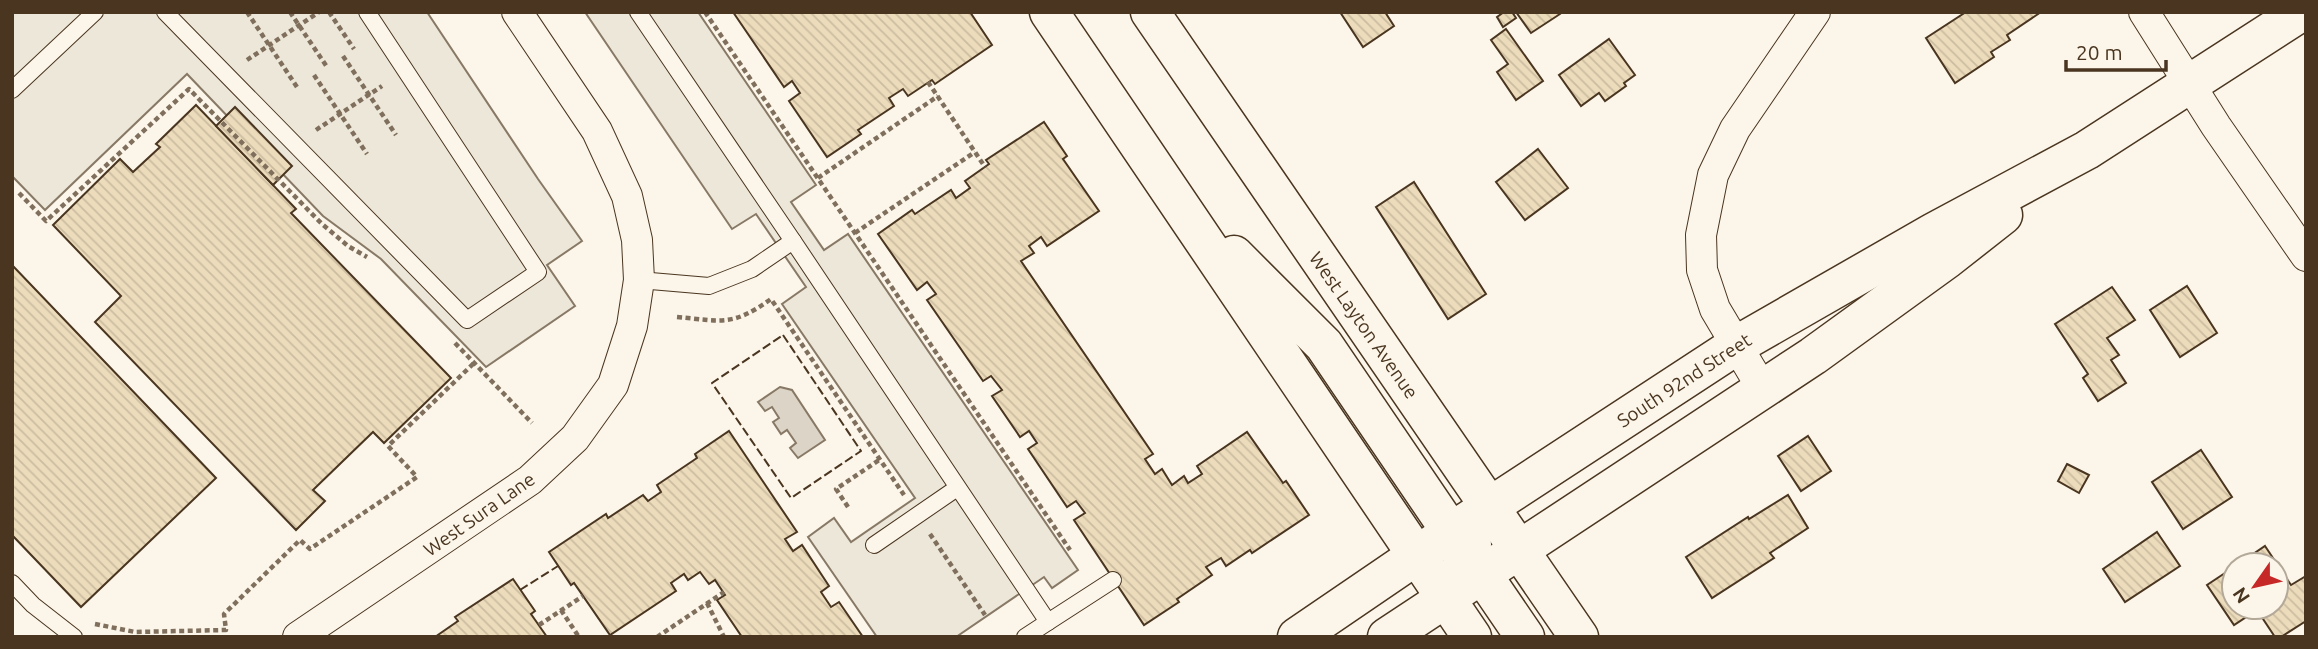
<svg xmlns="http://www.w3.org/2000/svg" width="2318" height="649" viewBox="0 0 2318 649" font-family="Ubuntu,sans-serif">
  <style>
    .parking { fill: #ede7d9; stroke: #887966; stroke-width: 2 }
    .water { fill: #dcd4c6; stroke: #887966; stroke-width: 2 }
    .building { fill: url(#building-back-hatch); stroke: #4a3520; stroke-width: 2 }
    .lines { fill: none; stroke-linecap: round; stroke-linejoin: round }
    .lane-casing { stroke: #4a3520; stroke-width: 18 }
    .street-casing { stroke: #4a3520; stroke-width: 32 }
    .secondary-casing { stroke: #4a3520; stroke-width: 41 }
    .path { stroke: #7f6f5c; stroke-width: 4.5; stroke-dasharray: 5 3.5; stroke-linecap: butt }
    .lane { stroke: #fbf6e9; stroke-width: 16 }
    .street { stroke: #fbf6e9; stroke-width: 30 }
    .secondary { stroke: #fbf6e9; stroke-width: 38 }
    .fence { stroke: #4a3520; stroke-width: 2; stroke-dasharray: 9 3.5; stroke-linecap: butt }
    .labels { text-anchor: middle; stroke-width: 5; stroke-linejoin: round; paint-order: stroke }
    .street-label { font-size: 19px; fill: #4a3520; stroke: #fbf6e9 }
  </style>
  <defs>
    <pattern id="building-back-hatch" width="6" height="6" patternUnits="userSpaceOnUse" patternTransform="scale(1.75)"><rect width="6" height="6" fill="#ecdcbc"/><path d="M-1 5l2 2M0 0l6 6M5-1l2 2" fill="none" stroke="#ccbda1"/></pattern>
  </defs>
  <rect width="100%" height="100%" fill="#fbf6e9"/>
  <!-- parking -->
  <g class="parking">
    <polygon points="12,12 427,12 538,179 582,241 547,265 575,306 486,367 381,259 323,216 187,74 45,210 12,176"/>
    <polygon points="585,12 698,12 816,185 791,202 824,250 848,234 1078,570 1052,588 1044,577 956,637 877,637 808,537 834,518 851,542 915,498 782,304 806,287 756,214 732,229"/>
  </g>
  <!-- water -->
  <polygon class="water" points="780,387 792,390 825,440 798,458 790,448 796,443 787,430 781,434 773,422 779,418 772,407 765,411 758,402"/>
  <!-- building -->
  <g class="building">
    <polygon points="733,12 970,12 992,45 935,84 932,80 908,96 903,89 889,98 894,106 858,130 861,134 827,157 789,101 800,93 792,81 784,87"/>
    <polygon points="1340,12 1385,12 1394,26 1363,47"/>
    <polygon points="1504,12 1512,12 1516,18 1503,27 1497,17"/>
    <polygon points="1516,12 1559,12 1560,14 1531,33"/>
    <polygon points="1966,12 2041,12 2007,35 2010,40 1991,52 1994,57 1955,83 1926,38"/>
    <polygon points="1506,29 1543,81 1516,100 1497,72 1508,64 1491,40"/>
    <polygon points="1609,39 1635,75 1624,83 1626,86 1605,101 1599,93 1581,106 1559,75"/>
    <polygon points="196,105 296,209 291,213 451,378 384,443 373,432 313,490 325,501 296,530 95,322 121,296 53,225 120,159 133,172 160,147 156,144"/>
    <polygon points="235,107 292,166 273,185 216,126"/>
    <polygon points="1044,122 1067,156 1063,159 1099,211 1047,246 1041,237 1029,246 1034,253 1021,261 1153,454 1145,459 1155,474 1162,469 1172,485 1184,476 1188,483 1202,474 1197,466 1247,432 1283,483 1286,481 1309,515 1252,553 1250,550 1226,566 1221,558 1206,567 1212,575 1177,599 1179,602 1144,625 1074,520 1085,513 1076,501 1067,507 1028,449 1037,443 1029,431 1020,437 992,396 1002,390 991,376 983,381 927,300 936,294 927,282 917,290 878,234 912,210 915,214 951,190 956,198 970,188 965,181 989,164 986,160"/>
    <polygon points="1538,149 1568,188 1525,220 1496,182"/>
    <polygon points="1414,182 1486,294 1448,319 1376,207"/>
    <polygon points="12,265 216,478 81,607 12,535"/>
    <polygon points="2187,286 2217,333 2180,357 2150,310"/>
    <polygon points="2112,287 2135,320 2107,338 2119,355 2111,360 2126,383 2098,401 2083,378 2088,374 2055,324"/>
    <polygon points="729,431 797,532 785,539 793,551 802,545 829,586 821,592 831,607 839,602 863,637 742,637 717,600 725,595 715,580 709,584 700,572 688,580 684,574 671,583 676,591 610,635 574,583 571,585 549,552 606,514 608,518 643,495 648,501 661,492 657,485 697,458 695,454"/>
    <polygon points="1808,436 1831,471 1801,491 1778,456"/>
    <polygon points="2201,450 2232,497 2183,529 2152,482"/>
    <polygon points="2067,464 2089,475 2079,493 2058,481"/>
    <polygon points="1788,495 1808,528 1770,553 1774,558 1712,598 1686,557 1748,517 1749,519"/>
    <polygon points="2157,532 2180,566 2125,602 2103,569"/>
    <polygon points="2265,546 2291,585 2306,576 2306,621 2281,637 2275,637 2257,610 2234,625 2207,585 2234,567 2234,607 2276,607 2276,565 2237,565"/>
    <polygon points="513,579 535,611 531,614 547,637 435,637 458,621 455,617"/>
  </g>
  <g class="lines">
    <!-- lane casing -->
    <g class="lane-casing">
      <g id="lane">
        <polyline points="165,12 467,320 538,272 367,12"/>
        <polyline points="638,12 793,241"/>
        <polyline points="12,90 95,12"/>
        <polyline points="639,280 709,286 752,269 793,241 1048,622 1025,637"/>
        <polyline points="874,545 957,488"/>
        <polyline points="12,583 33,605 74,637"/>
        <polyline points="1048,622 1113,580"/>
      </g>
    </g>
    <!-- street casing -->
    <g class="street-casing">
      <g id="street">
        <polyline points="2144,12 2216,126 2306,256"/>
        <polyline points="1762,388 1715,309 1702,270 1701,235 1713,175 1735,129 1815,12"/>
        <polyline points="298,637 530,480 575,438 613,385 632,326 639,280 637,240 627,196 597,131 517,12"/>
      </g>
    </g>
    <!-- secondary casing -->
    <g class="secondary-casing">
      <g id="secondary">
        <polyline points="1049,12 1472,637"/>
        <polyline points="1150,12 1579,637"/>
        <polyline points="1234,255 1324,345 1451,532 1472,544"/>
        <polyline points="1462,562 1482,574 1525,637"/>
        <polyline points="1297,637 1451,532 1737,345 1934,232 2087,150 2301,12"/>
        <polyline points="1387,637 1813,356 1947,259 2003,215"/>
      </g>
    </g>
    <!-- path -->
    <g class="path">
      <polyline points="247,12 297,87"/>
      <polyline points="290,12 327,67"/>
      <polyline points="329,12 354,49"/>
      <polyline points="705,12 1070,550"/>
      <polyline points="343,56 396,135"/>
      <polyline points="247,60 319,12"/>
      <polyline points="314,75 367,154"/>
      <polyline points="928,82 985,167"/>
      <polyline points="316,130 382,86"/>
      <polyline points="818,178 938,96"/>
      <polyline points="19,193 46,221 189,89 322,224 348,246 367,257"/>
      <polyline points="855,233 975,152"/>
      <path d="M677,317C722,321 732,327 771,299L904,495"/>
      <polyline points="455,343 532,423"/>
      <polyline points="848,507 836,489 879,460"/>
      <polyline points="930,534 985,615"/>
      <polyline points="707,603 724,637"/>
      <polyline points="561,610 579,637"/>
      <polyline points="95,624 135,632 226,630 224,614 300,540 310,549 417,477 388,446 474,363"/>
      <polyline points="539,625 583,596"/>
      <polyline points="657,637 724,592"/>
    </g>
    <!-- lane -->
    <use href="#lane" class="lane"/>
    <!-- street -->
    <use href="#street" class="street"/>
    <!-- secondary -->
    <use href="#secondary" class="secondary"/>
    <!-- fence -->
    <g class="fence">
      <polygon points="783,335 861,451 791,498 712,383"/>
      <polyline points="520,590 558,566"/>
    </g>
  </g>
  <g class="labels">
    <!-- street labels -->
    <g class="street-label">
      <text transform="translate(1364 325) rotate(55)" y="7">West Layton Avenue</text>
      <text transform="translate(1684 380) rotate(-33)" y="7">South 92nd Street</text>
      <text transform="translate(479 514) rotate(-35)" y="7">West Sura Lane</text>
    </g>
  </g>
  <!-- border -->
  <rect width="2318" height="649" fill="none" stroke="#4a3520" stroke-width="28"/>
  <!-- north arrow -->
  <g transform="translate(2255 586) rotate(236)"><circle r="33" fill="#fbf6e9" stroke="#b4a999" stroke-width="2"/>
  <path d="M0-5L12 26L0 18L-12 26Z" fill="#c62828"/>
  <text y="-10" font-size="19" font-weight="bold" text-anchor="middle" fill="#4a3520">N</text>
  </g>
  <!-- scale -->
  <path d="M2066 60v10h100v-10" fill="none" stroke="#4a3520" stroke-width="3.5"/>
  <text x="2076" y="60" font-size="21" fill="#4a3520" stroke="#fbf6e9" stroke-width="5" paint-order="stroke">20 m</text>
</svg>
